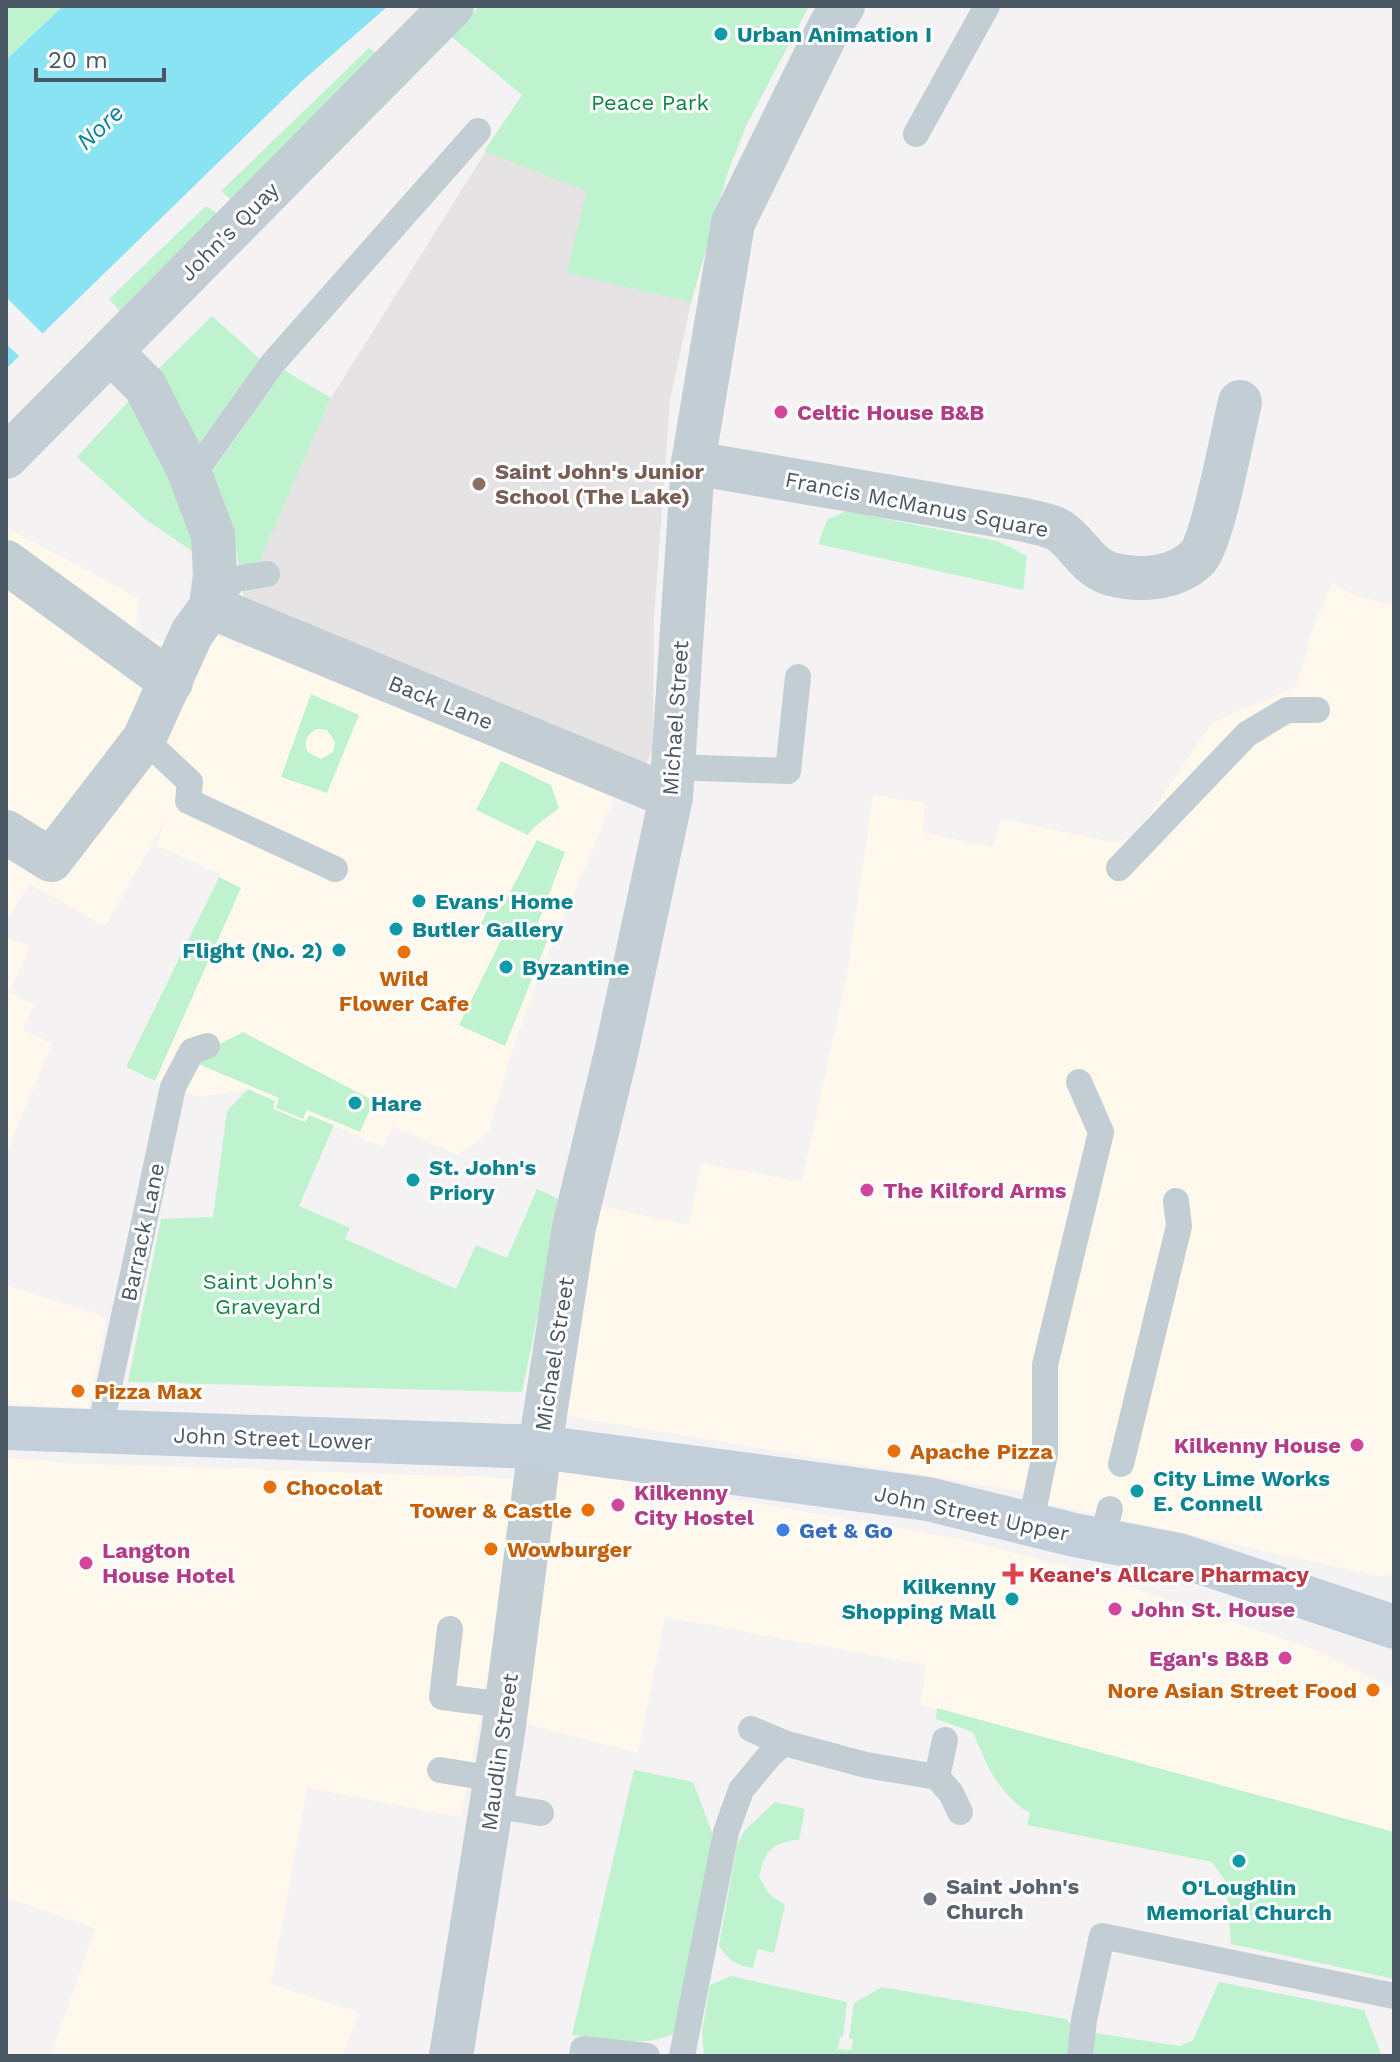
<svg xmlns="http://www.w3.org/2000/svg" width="1400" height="2062" viewBox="0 0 1400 2062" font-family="'Work Sans',sans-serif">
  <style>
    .commercial { fill: #fef8ed }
    .education { fill: #e5e3e4 }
    .green { fill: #bff3d0; fill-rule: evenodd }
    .water { fill: #89e3f3 }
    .pier { fill: #f4f2f2 }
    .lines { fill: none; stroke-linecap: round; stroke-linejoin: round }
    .service { stroke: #c2cdd4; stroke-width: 26 }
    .minor { stroke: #c2cdd4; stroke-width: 44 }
    .tertiary { stroke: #c2cdd4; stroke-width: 44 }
    .secondary { stroke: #c2cfda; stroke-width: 44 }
    .culture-dot { fill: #0f9aa8; stroke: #fff; stroke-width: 3 }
    .hotel-dot { fill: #d1479c; stroke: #fff; stroke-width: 3 }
    .education-dot { fill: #8d6e63; stroke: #fff; stroke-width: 3 }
    .food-dot { fill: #e8710a; stroke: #fff; stroke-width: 3 }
    .shop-dot { fill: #3f7fe0; stroke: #fff; stroke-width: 3 }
    .health-dot { fill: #e0444e; stroke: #fff; stroke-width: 3 }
    .worship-dot { fill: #6b7280; stroke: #fff; stroke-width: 3 }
    .labels { text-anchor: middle; stroke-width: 6; stroke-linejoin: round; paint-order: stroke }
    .culture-label { font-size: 22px; font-weight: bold; fill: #0d838f; stroke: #fff; text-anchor: start }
    .park-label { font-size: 22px; fill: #108544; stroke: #fff }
    .street-label { font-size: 22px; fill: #485761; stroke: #fff }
    .hotel-label { font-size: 22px; font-weight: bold; fill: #b23c85; stroke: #fff; text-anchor: start }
    .education-label { font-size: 22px; font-weight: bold; fill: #785e54; stroke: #fff; text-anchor: start }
    .food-label { font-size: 22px; font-weight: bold; fill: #c56008; stroke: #fff; text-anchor: start }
    .shop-label { font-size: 22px; font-weight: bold; fill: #366cbe; stroke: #fff; text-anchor: start }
    .health-label { font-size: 22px; font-weight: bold; fill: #be3a42; stroke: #fff; text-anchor: start }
    .worship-label { font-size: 22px; font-weight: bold; fill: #5b616d; stroke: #fff; text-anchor: start }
    .water-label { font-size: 24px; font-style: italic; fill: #048299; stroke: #fff }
  </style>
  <rect width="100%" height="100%" fill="#f4f2f2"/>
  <!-- commercial -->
  <g class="commercial">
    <polygon points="6,527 138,598 136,632 177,647 190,624 236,643 234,648 245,645 500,747 614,798 538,978 512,1051 489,1130 481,1139 457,1155 393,1126 383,1147 309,1115 305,1123 272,1109 248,1089 201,1097 165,1086 126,1067 220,874 156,845 166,819 105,926 29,884 6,922"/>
    <polygon points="1332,583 1354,595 1394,606 1394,1575 1378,1576 1045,1503 1025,1492 548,1413 601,1206 689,1225 701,1163 802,1182 848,969 873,795 926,803 922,832 992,847 1002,819 1112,842 1135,837 1212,723 1295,687 1307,653 1310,636"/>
    <polygon points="6,937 31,947 9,992 34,1005 23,1030 52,1044 6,1153"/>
    <polygon points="6,1285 107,1317 88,1408 6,1404"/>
    <polygon points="6,1458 72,1463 513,1478 504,1588 461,1817 307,1788 271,1984 358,2012 343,2056 51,2056 95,1929 6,1897"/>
    <polygon points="553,1468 961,1539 1081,1570 1315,1650 1394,1689 1394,1832 920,1705 926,1665 665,1617 638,1753 515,1721"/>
  </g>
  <!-- education -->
  <polygon class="education" points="503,124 706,249 694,289 670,400 654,617 653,749 642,773 244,597 331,398"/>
  <!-- green -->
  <g class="green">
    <polygon points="6,6 63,6 6,60"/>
    <polygon points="479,6 809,6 746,126 728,172 691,302 567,273 586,191 484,151 522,95 452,37"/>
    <polygon points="369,48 376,53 232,201 221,191"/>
    <polygon points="206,206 219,214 122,313 109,299"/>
    <polygon points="212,316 261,360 195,449 150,377"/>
    <polygon points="284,370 331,398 244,597 237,555 209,476"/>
    <polygon points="138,391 198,555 146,520 77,457"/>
    <polygon points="846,511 997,541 1027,556 1023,590 818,544 827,520"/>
    <path d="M311,694L359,715L327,793L281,777ZM317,729L327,730L335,742L333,752L321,759L308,752C303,742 307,734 317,729Z"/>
    <path d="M501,761L551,785L559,808C549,817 535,824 528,835L476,810Z"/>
    <polygon points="537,840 565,852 538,923 552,929 505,1046 459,1025 503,936 481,924 491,902 503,906"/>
    <polygon points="219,877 241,888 155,1081 126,1067"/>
    <polygon points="243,1032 374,1101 360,1132 307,1110 303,1119 276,1108 279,1098 198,1064 204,1052"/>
    <polygon points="248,1089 275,1101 273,1109 305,1122 309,1115 334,1125 299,1206 350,1228 345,1239 456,1289 476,1245 507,1258 537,1189 561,1200 522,1392 128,1382 161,1219 213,1217 227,1111"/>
    <path d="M937,1708L1394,1832V1979L1231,1944L1226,1882L1212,1862L1027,1825L1030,1813C999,1795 986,1764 973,1732L936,1719Z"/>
    <path d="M634,1770L693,1782L712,1832L713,1859L680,2029C649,2051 607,2038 572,2035Z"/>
    <path d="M775,1802L805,1809L799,1840C772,1842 765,1851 759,1877L769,1894L785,1905L774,1953L758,1949L753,1968C735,1965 728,1960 719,1945L737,1845L744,1831Z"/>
    <polygon points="731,1976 847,2002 843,2037 840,2037 838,2049 851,2050 853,2039 849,2038 854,2003 882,1987 1066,2019 1071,2024 1069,2056 704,2056 702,2031 710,1985"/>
    <polygon points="1219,1982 1364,2010 1382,2056 1093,2056 1095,2033 1180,2046 1193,2040"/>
  </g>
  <!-- water -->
  <polygon class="water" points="63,6 388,6 301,82 6,369 6,60"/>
  <!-- pier -->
  <polygon class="pier" points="6,297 45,336 22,359 6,344"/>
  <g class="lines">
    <!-- service -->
    <g class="service">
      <polyline points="916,134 987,6"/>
      <polyline points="188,469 203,461 273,363 478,131"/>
      <polyline points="213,604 235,579 267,574"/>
      <polyline points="144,739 190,782 188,801 335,869"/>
      <polyline points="673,767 788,771 798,677"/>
      <polyline points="1119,868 1247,734 1287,710 1317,710"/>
      <polyline points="99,1433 173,1087 192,1051 207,1046"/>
      <polyline points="1121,1464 1179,1226 1176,1201"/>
      <polyline points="1031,1522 1045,1454 1045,1365 1101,1132 1079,1082"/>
      <polyline points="1102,1540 1110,1509"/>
      <polyline points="450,1629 442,1697 506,1705"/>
      <polyline points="751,1729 784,1743"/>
      <polyline points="440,1770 495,1779"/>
      <polyline points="937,1777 945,1740"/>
      <polyline points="491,1805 541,1813"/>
      <polyline points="582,2056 583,2049 647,2056"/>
      <polyline points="682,2056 726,1832 741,1790 770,1755 784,1743 866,1765 937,1777 951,1793 960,1812"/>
      <polyline points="1080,2056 1084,2020 1102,1936 1394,1996"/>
    </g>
    <!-- minor -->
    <g class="minor">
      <polyline points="6,457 452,6"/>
      <path d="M693,463L1025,520C1035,523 1051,525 1060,531C1079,544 1087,567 1111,574C1140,582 1177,579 1198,557C1213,540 1233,431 1240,402"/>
      <polyline points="6,562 171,682"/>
      <polyline points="211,607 671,797"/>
      <polyline points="6,832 51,860 144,739 192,633 211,607 215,575 213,535 188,469 145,386 111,352"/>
    </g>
    <!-- tertiary -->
    <polyline class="tertiary" points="451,2056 504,1726 540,1447 574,1227 617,1049 671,797 693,463 733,223 830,26 843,6"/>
    <!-- secondary -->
    <polyline class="secondary" points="6,1428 540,1447 928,1499 1074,1535 1179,1555 1394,1627"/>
  </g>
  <!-- markers -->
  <g class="culture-dot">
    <circle cx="721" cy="34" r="8"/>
    <circle cx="419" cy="901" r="8"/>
    <circle cx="396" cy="929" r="8"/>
    <circle cx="339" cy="950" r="8"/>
    <circle cx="506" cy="967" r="8"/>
    <circle cx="355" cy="1103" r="8"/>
    <circle cx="413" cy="1180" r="8"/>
    <circle cx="1137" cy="1491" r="8"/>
    <circle cx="1012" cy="1599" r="8"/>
    <circle cx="1239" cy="1861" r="8"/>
  </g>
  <g class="hotel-dot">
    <circle cx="781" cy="412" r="8"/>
    <circle cx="867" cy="1190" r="8"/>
    <circle cx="1357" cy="1445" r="8"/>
    <circle cx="618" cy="1505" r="8"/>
    <circle cx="86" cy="1563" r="8"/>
    <circle cx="1115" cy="1609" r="8"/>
    <circle cx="1285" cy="1658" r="8"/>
  </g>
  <circle class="education-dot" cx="479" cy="484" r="8"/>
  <g class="food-dot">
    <circle cx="404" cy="952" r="8"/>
    <circle cx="78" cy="1391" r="8"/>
    <circle cx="894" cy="1451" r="8"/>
    <circle cx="270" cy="1487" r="8"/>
    <circle cx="588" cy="1510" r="8"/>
    <circle cx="491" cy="1549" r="8"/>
    <circle cx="1373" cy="1690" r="8"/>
  </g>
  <circle class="shop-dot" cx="783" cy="1530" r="8"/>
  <path class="health-dot" d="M1009 1562h8v8h8v8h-8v8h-8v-8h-8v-8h8z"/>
  <circle class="worship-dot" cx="930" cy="1899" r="8"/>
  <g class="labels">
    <!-- culture labels -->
    <g class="culture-label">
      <text x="737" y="42">Urban Animation I</text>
      <text x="435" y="909">Evans' Home</text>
      <text x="412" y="937">Butler Gallery</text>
      <text x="323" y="958" text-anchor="end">Flight (No. 2)</text>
      <text x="522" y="975">Byzantine</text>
      <text x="371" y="1111">Hare</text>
      <text x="429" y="1175">St. John's<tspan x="429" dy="25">Priory</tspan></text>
      <text x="1153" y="1486">City Lime Works<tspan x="1153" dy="25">E. Connell</tspan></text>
      <text x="996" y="1594" text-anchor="end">Kilkenny<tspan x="996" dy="25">Shopping Mall</tspan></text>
      <text x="1239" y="1895" text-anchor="middle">O'Loughlin<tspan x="1239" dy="25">Memorial Church</tspan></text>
    </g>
    <!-- park labels -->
    <g class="park-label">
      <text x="650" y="110">Peace Park</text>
      <text x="268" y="1289">Saint John's<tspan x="268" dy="25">Graveyard</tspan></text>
    </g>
    <!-- street labels -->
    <g class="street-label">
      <text transform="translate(229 231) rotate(-45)" y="8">John's Quay</text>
      <text transform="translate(917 504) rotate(11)" y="8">Francis McManus Square</text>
      <text transform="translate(441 702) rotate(22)" y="8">Back Lane</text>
      <text transform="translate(675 718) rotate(-86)" y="8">Michael Street</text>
      <text transform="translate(142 1232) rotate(-78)" y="8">Barrack Lane</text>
      <text transform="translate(554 1354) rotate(-81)" y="8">Michael Street</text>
      <text transform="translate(273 1438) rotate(2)" y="8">John Street Lower</text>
      <text transform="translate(972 1513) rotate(12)" y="8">John Street Upper</text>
      <text transform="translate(499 1752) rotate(-82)" y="8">Maudlin Street</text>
    </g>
    <!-- hotel labels -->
    <g class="hotel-label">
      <text x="797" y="420">Celtic House B&amp;B</text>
      <text x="883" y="1198">The Kilford Arms</text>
      <text x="1341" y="1453" text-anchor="end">Kilkenny House</text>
      <text x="634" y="1500">Kilkenny<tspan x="634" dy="25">City Hostel</tspan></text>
      <text x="102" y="1558">Langton<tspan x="102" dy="25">House Hotel</tspan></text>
      <text x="1131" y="1617">John St. House</text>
      <text x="1269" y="1666" text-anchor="end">Egan's B&amp;B</text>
    </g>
    <!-- education labels -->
    <g class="education-label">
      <text x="495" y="479">Saint John's Junior<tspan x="495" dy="25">School (The Lake)</tspan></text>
    </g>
    <!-- food labels -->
    <g class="food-label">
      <text x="404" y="986" text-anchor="middle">Wild<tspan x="404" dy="25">Flower Cafe</tspan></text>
      <text x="94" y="1399">Pizza Max</text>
      <text x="910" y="1459">Apache Pizza</text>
      <text x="286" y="1495">Chocolat</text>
      <text x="572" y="1518" text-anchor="end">Tower &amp; Castle</text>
      <text x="507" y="1557">Wowburger</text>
      <text x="1357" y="1698" text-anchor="end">Nore Asian Street Food</text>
    </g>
    <!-- shop labels -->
    <g class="shop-label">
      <text x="799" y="1538">Get &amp; Go</text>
    </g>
    <!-- health labels -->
    <g class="health-label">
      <text x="1029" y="1582">Keane's Allcare Pharmacy</text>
    </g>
    <!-- worship labels -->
    <g class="worship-label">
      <text x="946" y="1894">Saint John's<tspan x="946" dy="25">Church</tspan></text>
    </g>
    <!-- water labels -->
    <g class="water-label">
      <text transform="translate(100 127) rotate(-43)" y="8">Nore</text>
    </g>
  </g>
  <!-- border -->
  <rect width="1400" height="2062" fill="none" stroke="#485761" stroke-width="16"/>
  <!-- scale -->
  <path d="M36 68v12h128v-12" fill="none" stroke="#485761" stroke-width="4"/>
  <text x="48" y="68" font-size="24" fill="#485761" stroke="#ffffff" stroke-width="6" paint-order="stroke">20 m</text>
</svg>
